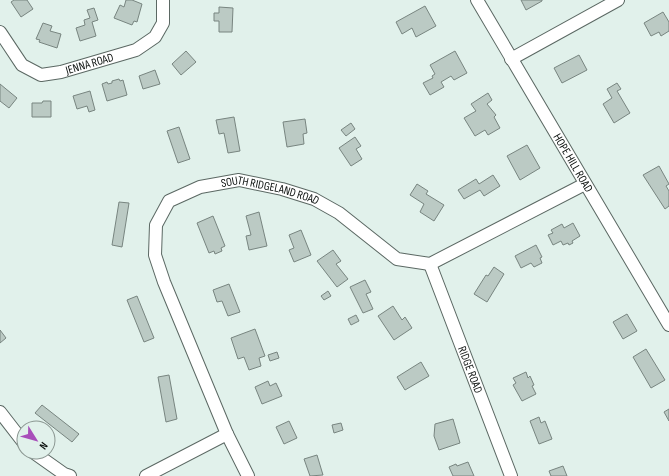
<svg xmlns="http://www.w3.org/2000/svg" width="669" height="476" viewBox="0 0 669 476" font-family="'Sofia Sans Condensed',sans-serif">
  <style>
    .building { fill: #bbcac4; stroke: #788580 }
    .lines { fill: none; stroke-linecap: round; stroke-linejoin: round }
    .street-casing { stroke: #5b6863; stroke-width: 14 }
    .street { stroke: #fff; stroke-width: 12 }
    .labels { text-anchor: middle; stroke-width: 3; stroke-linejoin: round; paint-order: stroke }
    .street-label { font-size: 12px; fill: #0a0f0d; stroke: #e1f1eb }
  </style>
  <rect width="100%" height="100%" fill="#e1f1eb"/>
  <!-- building -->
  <g class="building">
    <polygon points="14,0 27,0 33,9 21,17 11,2"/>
    <polygon points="126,0 132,0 142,4 137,22 134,21 132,25 114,18 120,5 124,7"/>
    <polygon points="521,0 542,0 542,1 526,10"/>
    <polygon points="425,6 436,26 416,37 412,28 402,34 396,22"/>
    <polygon points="219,7 233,8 232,32 219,32 219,21 214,21 214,13 219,13"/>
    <polygon points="94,8 98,20 92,22 96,36 80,41 76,28 85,25 84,20 90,18 87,10"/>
    <polygon points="663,12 669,22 669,31 661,36 659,32 651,36 644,23"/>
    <polygon points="43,23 52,26 50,31 61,34 57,48 39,42 40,40 36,39"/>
    <polygon points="186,51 196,62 181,75 172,64"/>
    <polygon points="455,51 467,73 454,80 451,76 441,82 444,87 430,95 423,83 433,78 432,76 435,74 430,65"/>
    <polygon points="579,55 587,70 562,83 554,68"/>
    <polygon points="155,70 160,84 143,89 139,76"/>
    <polygon points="119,79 120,81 123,80 127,95 107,101 102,84 107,82 108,84 112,83 112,81"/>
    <polygon points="617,83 621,89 617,91 630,113 614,123 603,104 612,98 607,89"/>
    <polygon points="0,84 17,98 9,108 0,101"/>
    <polygon points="90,91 95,110 89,112 87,106 77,109 73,96"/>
    <polygon points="488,93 492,100 487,104 496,115 494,117 500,128 488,135 485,130 475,136 464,118 476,111 471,104"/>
    <polygon points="43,101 51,101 51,117 32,117 32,103 42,103"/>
    <polygon points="234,117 240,151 228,153 224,133 219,134 216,120"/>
    <polygon points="305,119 307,133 303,134 304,144 287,147 283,122"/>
    <polygon points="351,123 355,129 346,136 341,130"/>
    <polygon points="179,127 190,159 178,163 167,131"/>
    <polygon points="355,137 361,146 356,149 362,159 351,166 339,148"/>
    <polygon points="527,145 540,168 520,180 507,156"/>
    <polygon points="659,166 669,184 666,186 669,191 669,206 665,209 643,175"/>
    <polygon points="493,175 500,186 484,196 480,190 464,199 458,190 476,179 479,184"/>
    <polygon points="417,184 428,191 426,194 444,205 434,221 420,212 424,204 410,195"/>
    <polygon points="119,202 129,203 122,247 112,245"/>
    <polygon points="259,212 267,246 249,250 246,236 251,235 246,216"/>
    <polygon points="213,216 225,246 221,248 222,251 215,254 214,251 209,253 197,223"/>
    <polygon points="573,223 580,236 572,241 573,243 569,245 568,243 563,245 561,241 553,245 548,235 553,233 551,230 562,224 564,228"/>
    <polygon points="301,230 311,255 294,262 289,250 294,248 289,235"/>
    <polygon points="536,245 542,257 540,258 542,263 534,267 531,263 521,268 515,256"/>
    <polygon points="333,250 341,261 336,264 348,279 337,287 317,261"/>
    <polygon points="494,267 504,274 487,302 474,294 486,275 488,276"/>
    <polygon points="365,280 371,292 366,294 373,309 363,313 350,287"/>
    <polygon points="229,284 240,312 228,316 222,301 217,302 213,290"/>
    <polygon points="328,291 331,296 324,300 321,296"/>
    <polygon points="137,296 154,338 144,342 127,300"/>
    <polygon points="393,306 402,320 405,317 412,328 394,340 378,316"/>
    <polygon points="627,314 637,331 623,339 613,322"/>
    <polygon points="356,315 359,321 351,325 348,319"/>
    <polygon points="255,329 265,356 259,358 261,366 249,370 244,357 238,359 231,338"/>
    <polygon points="0,330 6,338 0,343"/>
    <polygon points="646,349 665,380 651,388 633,357"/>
    <polygon points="277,352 279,358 270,361 268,355"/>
    <polygon points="421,362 429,376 405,390 397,377"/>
    <polygon points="526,372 528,378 530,376 534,385 532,386 536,394 522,401 513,385 516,383 513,378"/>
    <polygon points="169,375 177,419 166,422 158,377"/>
    <polygon points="268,381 270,386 276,383 282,396 262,404 255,387"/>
    <polygon points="42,405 79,434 72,442 35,413"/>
    <polygon points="669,409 669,421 664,412"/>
    <polygon points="539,417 541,423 545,421 552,439 539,444 530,421"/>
    <polygon points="453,419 460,443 439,450 434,436 435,424"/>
    <polygon points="289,421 297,438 284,444 276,427"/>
    <polygon points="341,423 343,430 334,433 332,425"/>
    <polygon points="317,455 323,475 310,476 304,459"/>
    <polygon points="468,462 474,476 453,476 449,467 456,464 457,466"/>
    <polygon points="563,466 567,476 551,476 549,471"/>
  </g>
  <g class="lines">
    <!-- street casing -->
    <g class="street-casing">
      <g id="street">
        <path id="s1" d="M477,0L669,325"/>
        <path id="s2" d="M0,32L22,65L41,75L61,72L136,50L155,37L163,23V0"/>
        <polyline points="511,59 618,0"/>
        <path id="s3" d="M430,264L511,476"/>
        <polyline points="0,412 24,443"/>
        <polyline points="33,452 64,474 70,476"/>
        <polyline points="146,476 227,434"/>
        <path id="s4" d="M248,476L227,434L164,282L155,255L156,225L169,201L200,187L239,180L282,189L314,199L339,213L397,259L430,264L585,184"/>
      </g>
    </g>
    <!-- street -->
    <use href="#street" class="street"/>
  </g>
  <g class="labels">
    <!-- street labels -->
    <g class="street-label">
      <text dy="4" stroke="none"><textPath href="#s2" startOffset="111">JENNA ROAD</textPath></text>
      <text dy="4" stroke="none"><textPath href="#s1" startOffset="189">HOPE HILL ROAD</textPath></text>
      <text dy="4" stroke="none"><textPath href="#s4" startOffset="403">SOUTH RIDGELAND ROAD</textPath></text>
      <text dy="4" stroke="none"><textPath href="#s3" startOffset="113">RIDGE ROAD</textPath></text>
    </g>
  </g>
  <!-- north arrow -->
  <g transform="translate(36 440) rotate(127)"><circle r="19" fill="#e1f1eb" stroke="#8b9792"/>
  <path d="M0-3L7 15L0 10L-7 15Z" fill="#a84eba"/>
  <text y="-6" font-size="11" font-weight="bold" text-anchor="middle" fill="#0a0f0d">N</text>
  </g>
</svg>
